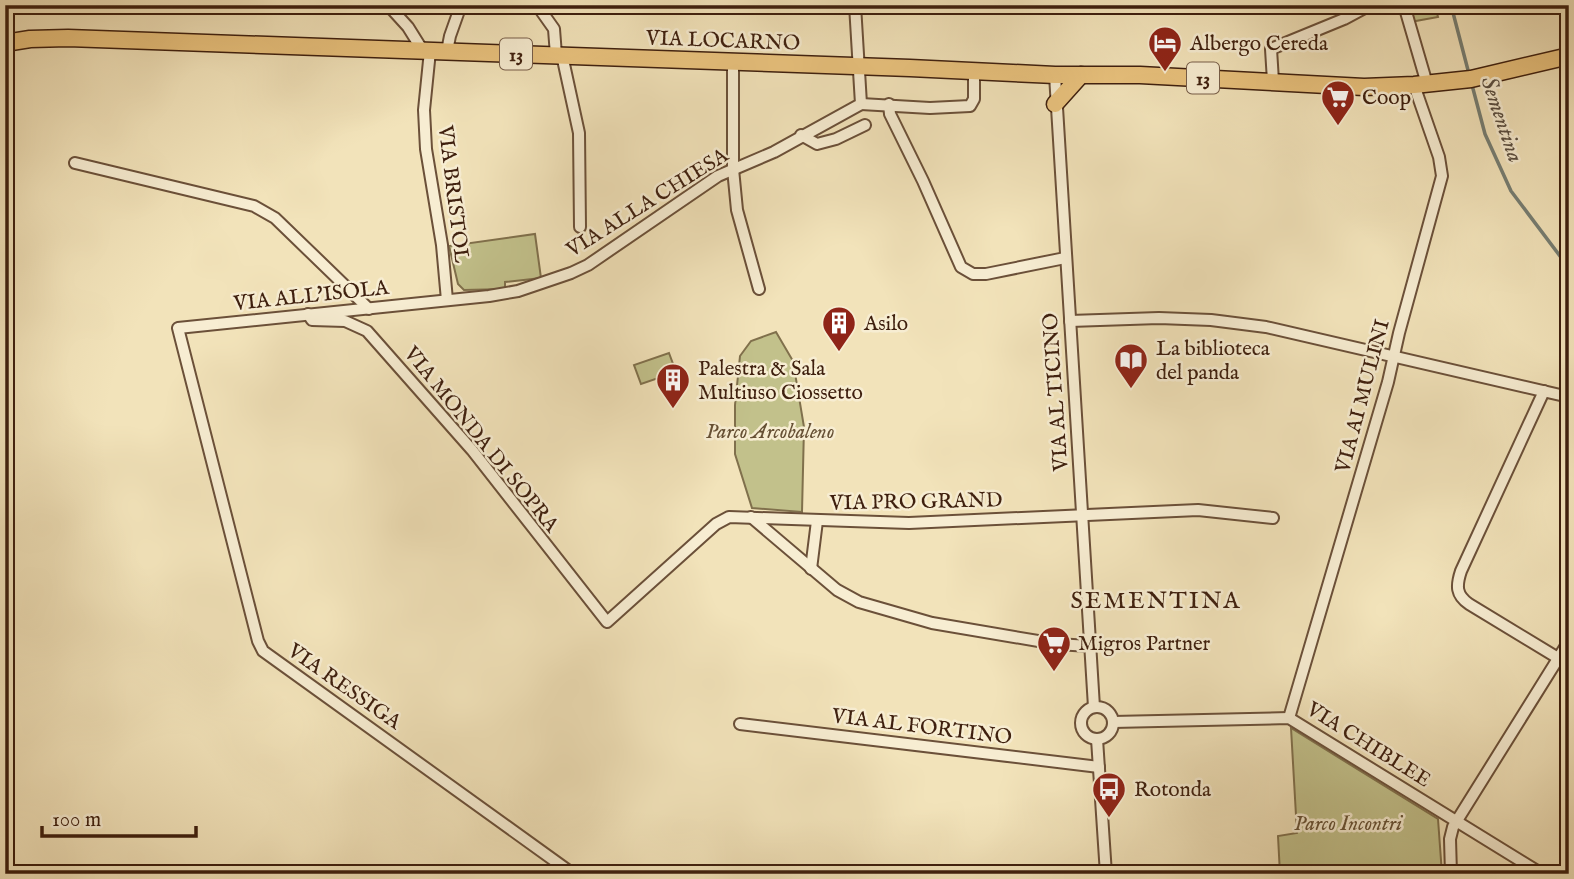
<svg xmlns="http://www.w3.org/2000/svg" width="1574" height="879" viewBox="0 0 1574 879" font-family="'IM FELL English',serif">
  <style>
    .green { fill: #c2c18b; stroke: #80704c; stroke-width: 2 }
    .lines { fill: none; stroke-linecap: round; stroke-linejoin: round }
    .stream { stroke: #767e73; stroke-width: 3.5 }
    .minor-casing { stroke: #6b5039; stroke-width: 14 }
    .primary-casing { stroke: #3e1f0e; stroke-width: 19 }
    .minor { stroke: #f7edd2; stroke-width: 10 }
    .primary { stroke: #e9c27d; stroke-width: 16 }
    .labels { text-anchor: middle; stroke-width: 5; stroke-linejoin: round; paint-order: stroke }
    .shield { fill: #f7edd2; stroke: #765d49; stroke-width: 2 }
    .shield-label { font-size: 19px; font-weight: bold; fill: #3e1f0e }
    .street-label { font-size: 21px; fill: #3e1f0e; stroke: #f7edd2 }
    .poi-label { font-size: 21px; fill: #3e1f0e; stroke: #f7edd2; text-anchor: start }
    .park-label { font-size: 21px; font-style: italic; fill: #665034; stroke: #f7edd2 }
    .water-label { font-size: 23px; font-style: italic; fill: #5a4e40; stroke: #f7edd2 }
    .quarter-label { font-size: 24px; letter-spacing: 2px; fill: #3e1f0e; stroke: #f7edd2 }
  </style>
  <rect width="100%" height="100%" fill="#f2e3ba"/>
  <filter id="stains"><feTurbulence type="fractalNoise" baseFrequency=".00286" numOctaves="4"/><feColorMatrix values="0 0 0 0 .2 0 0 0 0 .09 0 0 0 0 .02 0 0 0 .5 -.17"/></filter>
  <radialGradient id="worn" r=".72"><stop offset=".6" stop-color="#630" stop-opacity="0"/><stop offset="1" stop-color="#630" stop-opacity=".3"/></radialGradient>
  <!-- green -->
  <g class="green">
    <polygon points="1404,5 1435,5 1438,17 1410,22"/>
    <polygon points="535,234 541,278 505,282 505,289 464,290 458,284 449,246"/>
    <polygon points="776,332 793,361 804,427 802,512 752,508 735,454 735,405 740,356 751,341"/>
    <polygon points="669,353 676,372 641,384 634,365"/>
    <polygon points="1291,728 1438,819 1442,874 1280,874 1278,836 1297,833"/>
  </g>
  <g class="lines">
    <!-- stream -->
    <g class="stream">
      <polyline points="1451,5 1469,74"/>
      <polyline points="1472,85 1485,134 1511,191 1569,268"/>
    </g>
    <!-- minor casing -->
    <g class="minor-casing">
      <g id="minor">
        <polyline points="388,5 408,27 423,51"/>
        <polyline points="537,5 554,29 556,55"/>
        <polyline points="1404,5 1427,84"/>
        <polyline points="430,51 424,110 426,149 442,245 447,300"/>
        <polyline points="447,51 450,36 461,5"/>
        <polyline points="562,55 579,133 580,227"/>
        <polyline points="733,61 733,169 737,210 759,289"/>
        <polyline points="1055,75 1094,707"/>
        <polyline points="1273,81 1271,49 1344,19 1370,5"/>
        <polyline points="861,104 930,108 970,106 974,99 974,70"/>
        <polyline points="889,104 890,114 923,181 961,267 973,274 986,274 1065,258"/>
        <polyline points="801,135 817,144 836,139 865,125"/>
        <polyline points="75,163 254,206 275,218 369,309"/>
        <polyline points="308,314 312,320 345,321 367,331 472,450 607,622 716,524 729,517 909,523 1198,510 1273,518"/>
        <polyline points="1070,321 1159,318 1211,320 1266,327 1569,397"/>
        <path d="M1544,391L1461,571C1456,586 1456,595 1469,604L1558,658"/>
        <polyline points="751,517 837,590 859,602 932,623 1056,644 1090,646"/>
        <polyline points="811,569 817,521"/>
        <circle cx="1097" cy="723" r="16"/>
        <polyline points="1289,718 1388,382 1399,333 1442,176 1439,157 1414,85"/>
        <polyline points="1113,722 1289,718 1542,874"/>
        <polyline points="740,724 1099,767"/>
        <polyline points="1097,739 1106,874"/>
        <polyline points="573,874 263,651 258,641 178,328 489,296 518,291 571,273 588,265 718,176 774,152 861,104 855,5"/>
        <polyline points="1451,874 1450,839 1453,827 1569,641"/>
      </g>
    </g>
    <!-- primary casing -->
    <g class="primary-casing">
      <g id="primary">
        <polyline points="5,43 30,39 68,38 910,68 1055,75 1140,75 1364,87 1414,85 1471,79 1569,56"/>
        <polyline points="1055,104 1081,75"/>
      </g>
    </g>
    <!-- minor -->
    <use href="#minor" class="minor"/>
    <!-- primary -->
    <use href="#primary" class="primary"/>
  </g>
  <!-- icons -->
  <defs>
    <g id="hotel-pin" transform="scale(1.75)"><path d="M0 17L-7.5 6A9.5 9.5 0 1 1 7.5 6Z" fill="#8f2418" stroke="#f7edd2"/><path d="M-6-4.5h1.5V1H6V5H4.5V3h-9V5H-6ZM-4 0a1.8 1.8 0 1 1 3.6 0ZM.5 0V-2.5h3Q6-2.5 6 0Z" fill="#fff"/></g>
    <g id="supermarket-pin" transform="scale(1.75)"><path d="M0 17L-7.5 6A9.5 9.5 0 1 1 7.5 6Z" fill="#8f2418" stroke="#f7edd2"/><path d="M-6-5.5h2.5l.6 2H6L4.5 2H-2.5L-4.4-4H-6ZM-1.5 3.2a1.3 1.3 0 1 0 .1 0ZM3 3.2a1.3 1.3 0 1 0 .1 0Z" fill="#fff"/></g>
    <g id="building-pin" transform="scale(1.75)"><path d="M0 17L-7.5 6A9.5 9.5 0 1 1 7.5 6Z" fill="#8f2418" stroke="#f7edd2"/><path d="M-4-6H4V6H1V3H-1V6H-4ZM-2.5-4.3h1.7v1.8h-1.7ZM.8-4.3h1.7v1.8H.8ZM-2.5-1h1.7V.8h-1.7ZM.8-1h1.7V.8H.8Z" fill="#fff"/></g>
    <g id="library-pin" transform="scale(1.75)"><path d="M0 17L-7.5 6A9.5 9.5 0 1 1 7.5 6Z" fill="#8f2418" stroke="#f7edd2"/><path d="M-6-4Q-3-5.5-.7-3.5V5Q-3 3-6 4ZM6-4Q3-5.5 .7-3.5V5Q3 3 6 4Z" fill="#fff"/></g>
    <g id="bus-pin" transform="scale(1.75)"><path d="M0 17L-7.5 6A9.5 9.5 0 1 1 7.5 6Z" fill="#8f2418" stroke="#f7edd2"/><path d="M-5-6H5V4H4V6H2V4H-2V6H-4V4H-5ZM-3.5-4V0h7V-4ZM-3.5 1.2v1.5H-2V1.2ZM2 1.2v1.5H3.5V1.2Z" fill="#fff"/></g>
  </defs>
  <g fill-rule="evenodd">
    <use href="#hotel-pin" x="1165" y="43"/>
    <use href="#supermarket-pin" x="1338" y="97"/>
    <use href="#building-pin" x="839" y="323"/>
    <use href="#library-pin" x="1131" y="360"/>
    <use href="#building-pin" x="673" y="380"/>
    <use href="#supermarket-pin" x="1054" y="643"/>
    <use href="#bus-pin" x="1109" y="789"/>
  </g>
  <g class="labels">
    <!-- shield labels -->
    <g class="shield">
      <rect x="500" y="38.5" width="32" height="31" rx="5"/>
      <rect x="1187" y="62.5" width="32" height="31" rx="5"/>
    </g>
    <g class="shield-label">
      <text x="516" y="61">13</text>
      <text x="1203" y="85">13</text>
    </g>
    <!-- street labels -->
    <g class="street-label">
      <text transform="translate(723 40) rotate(2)" y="7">VIA LOCARNO</text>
      <text transform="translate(454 194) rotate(83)" y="7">VIA BRISTOL</text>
      <text transform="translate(647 202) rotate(-32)" y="7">VIA ALLA CHIESA</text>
      <text transform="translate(311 295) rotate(-6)" y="7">VIA ALL'ISOLA</text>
      <text transform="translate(1055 392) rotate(-94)" y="7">VIA AL TICINO</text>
      <text transform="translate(1362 396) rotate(-75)" y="7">VIA AI MULINI</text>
      <text transform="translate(482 439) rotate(51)" y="7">VIA MONDA DI SOPRA</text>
      <text transform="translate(916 501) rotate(-1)" y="7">VIA PRO GRAND</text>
      <text transform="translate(345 686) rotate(35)" y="7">VIA RESSIGA</text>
      <text transform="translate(922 726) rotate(7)" y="7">VIA AL FORTINO</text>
      <text transform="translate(1369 744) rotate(32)" y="7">VIA CHIBLEE</text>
    </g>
    <!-- poi labels -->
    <g class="poi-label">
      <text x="1190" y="50">Albergo Cereda</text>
      <text x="1362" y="104">Coop</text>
      <text x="864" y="330">Asilo</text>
      <text x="1156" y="355">La biblioteca<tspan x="1156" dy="24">del panda</tspan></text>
      <text x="698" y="375">Palestra &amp; Sala<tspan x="698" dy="24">Multiuso Ciossetto</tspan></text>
      <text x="1078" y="650">Migros Partner</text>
      <text x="1134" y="796">Rotonda</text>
    </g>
    <!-- park labels -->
    <g class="park-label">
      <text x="770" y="438">Parco Arcobaleno</text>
      <text x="1348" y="830">Parco Incontri</text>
    </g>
    <!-- water labels -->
    <g class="water-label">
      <text transform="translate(1503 119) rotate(71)" y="8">Sementina</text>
    </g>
    <!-- quarter labels -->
    <g class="quarter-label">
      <text x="1156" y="608">SEMENTINA</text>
    </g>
  </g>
  <!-- margin -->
  <rect width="1574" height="879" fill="none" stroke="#f2e3ba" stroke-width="28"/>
  <rect x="7" y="7" width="1560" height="865" fill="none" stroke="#3e1f0e" stroke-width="3.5"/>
  <rect x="14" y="14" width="1546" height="851" fill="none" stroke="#3e1f0e" stroke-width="2"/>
  <!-- scale -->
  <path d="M42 826v10h154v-10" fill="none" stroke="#3e1f0e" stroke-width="3.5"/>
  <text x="52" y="826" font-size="21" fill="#3e1f0e" stroke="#f7edd2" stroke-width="5" paint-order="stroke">100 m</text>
  <rect width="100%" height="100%" filter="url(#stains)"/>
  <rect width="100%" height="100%" fill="url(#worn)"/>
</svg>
